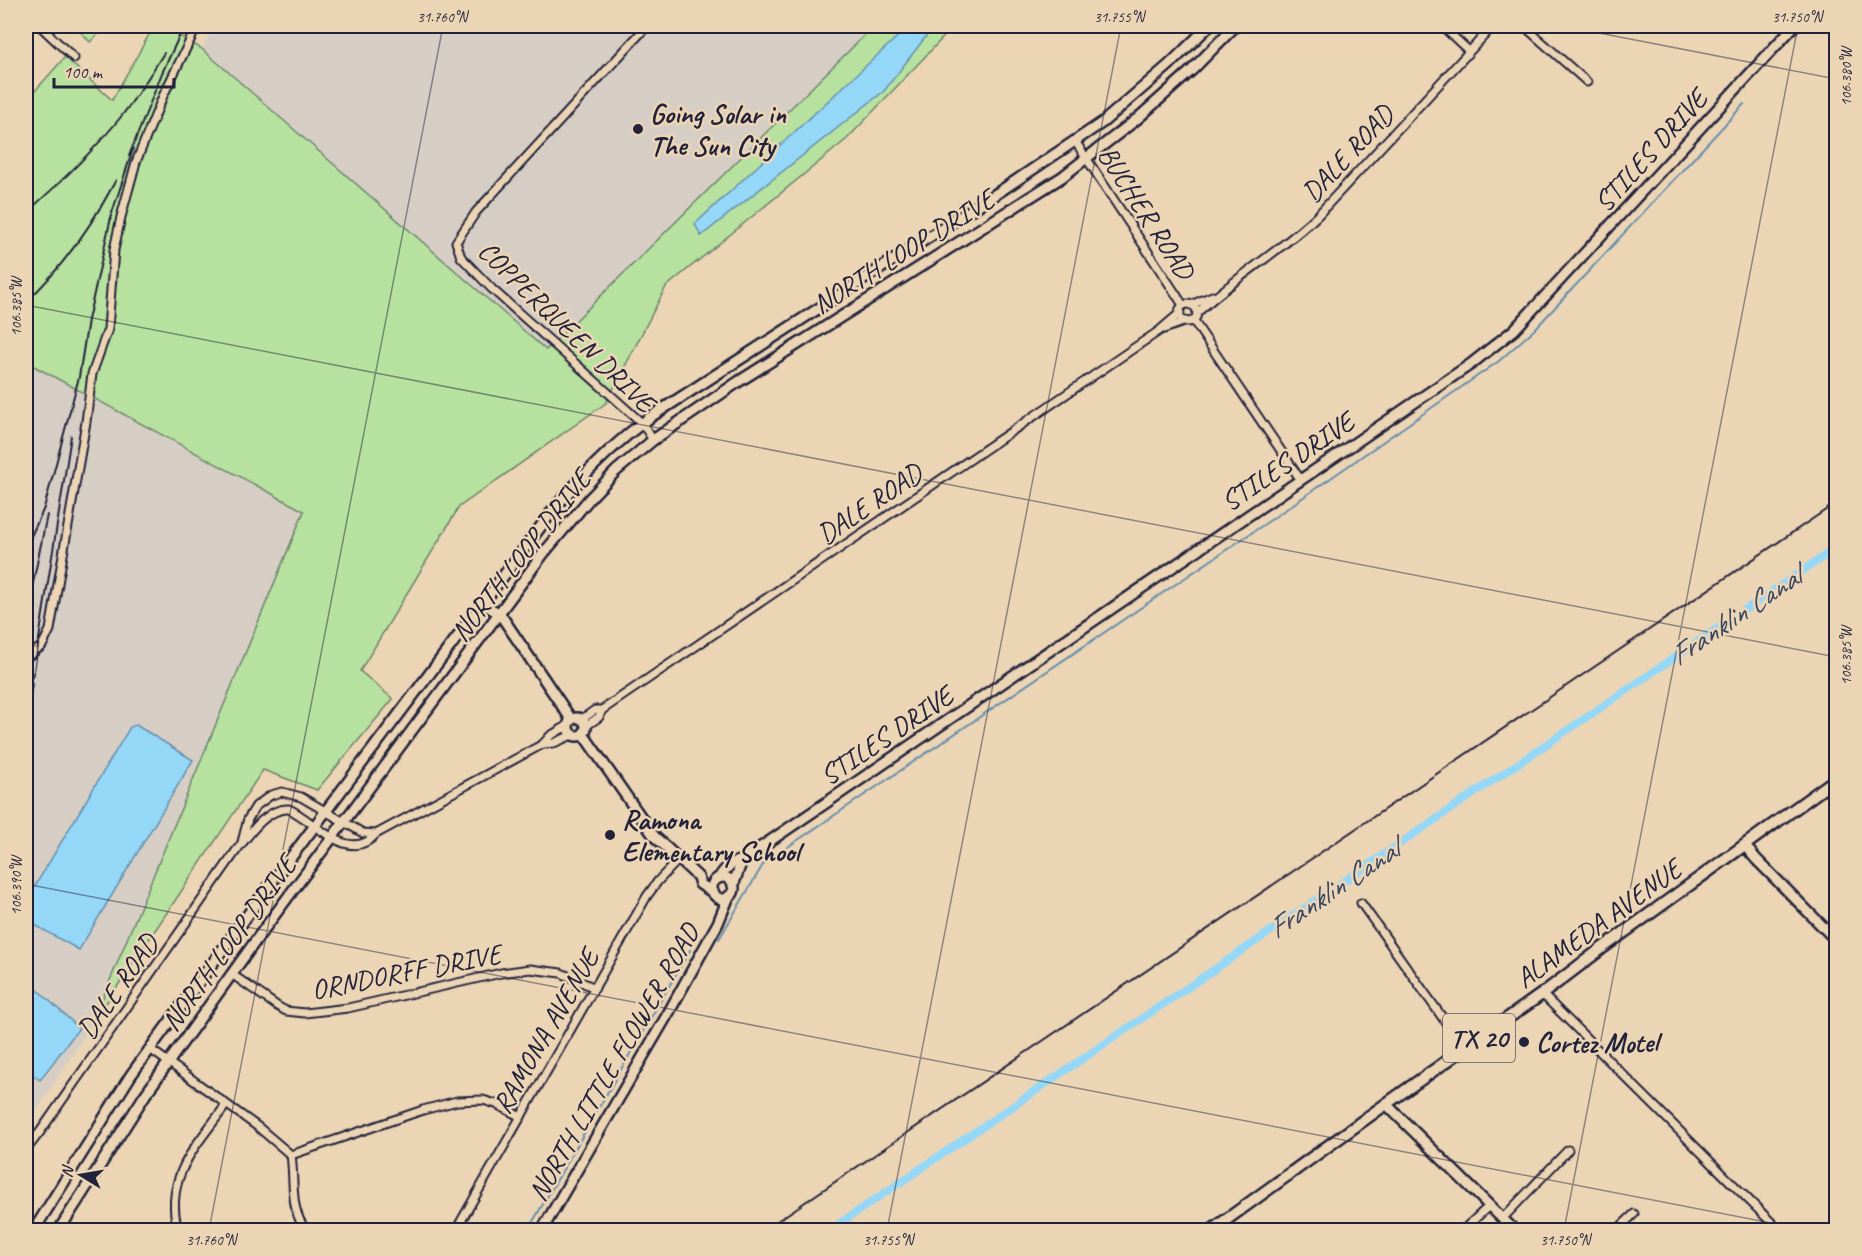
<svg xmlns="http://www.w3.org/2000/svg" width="1862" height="1256" viewBox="0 0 1862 1256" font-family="Caveat,sans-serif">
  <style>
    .built { fill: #d6cec5 }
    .green { fill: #b6e19e; stroke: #6c826c; stroke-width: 1.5 }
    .water { fill: #95d7f7; stroke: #678fac; stroke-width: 1.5 }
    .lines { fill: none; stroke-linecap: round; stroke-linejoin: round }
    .stream { stroke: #678fac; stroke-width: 2 }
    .canal { stroke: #95d7f7; stroke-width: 8 }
    .street-casing { stroke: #22223b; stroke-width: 11 }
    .secondary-casing { stroke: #22223b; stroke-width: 14 }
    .primary-casing { stroke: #22223b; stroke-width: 15 }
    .street { stroke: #ecd5b5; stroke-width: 7 }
    .secondary { stroke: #ecd5b5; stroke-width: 9 }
    .primary { stroke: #ecd5b5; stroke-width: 10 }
    .rail { stroke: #22223b; stroke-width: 2 }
    .ticks { fill: none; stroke: #22223b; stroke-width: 1.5; stroke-opacity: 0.45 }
    .poi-dot { fill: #22223b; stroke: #ecd5b5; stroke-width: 2 }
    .labels { text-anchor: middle; stroke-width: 5; stroke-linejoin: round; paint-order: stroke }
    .shield { fill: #ecd5b5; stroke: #5f5860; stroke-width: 1.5 }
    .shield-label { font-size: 27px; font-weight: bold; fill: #22223b }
    .poi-label { font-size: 28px; font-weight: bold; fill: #22223b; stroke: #ecd5b5; text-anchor: start }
    .street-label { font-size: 28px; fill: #22223b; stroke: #ecd5b5 }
    .water-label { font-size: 30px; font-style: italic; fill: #394661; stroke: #ecd5b5 }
    .neatline { fill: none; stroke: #22223b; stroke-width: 2 }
    .ticks-label { font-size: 15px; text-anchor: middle; fill: #22223b }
  </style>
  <rect width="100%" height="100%" fill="#ecd5b5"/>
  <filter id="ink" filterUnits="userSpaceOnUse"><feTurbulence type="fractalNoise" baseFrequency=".0167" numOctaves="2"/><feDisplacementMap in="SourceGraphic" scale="12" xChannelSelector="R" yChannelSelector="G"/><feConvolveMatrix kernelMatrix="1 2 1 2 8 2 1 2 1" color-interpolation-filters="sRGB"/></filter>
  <g filter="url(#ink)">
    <!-- built -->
    <g class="built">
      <polygon points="213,26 874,26 546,350 202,49"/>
      <polygon points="26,364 30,364 304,511 92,1024 32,1118 26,1123"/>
    </g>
    <!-- green -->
    <g class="green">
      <polygon points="75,26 106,26 90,42"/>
      <polygon points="154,26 163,26 202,49 546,350 874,26 954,26 847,139 666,287 606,403 459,507 360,671 393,699 317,790 263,770 92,1024 304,511 30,364 26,364 26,101 65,57 112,100"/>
    </g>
    <!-- water -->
    <g class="water">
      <polygon points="909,26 934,26 884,91 701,236 695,224"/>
      <polygon points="136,725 193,760 79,950 26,920 26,901 130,727"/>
      <polygon points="26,979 79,1028 40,1080 26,1070"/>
    </g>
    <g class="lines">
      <!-- stream -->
      <g class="stream">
        <polyline points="719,939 764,863 1269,521 1499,361 1535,329 1744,104"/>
        <polyline points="528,1230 690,950"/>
      </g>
      <!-- canal -->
      <polyline class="canal" points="830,1230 1836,548"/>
      <!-- street casing -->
      <g class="street-casing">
        <g id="street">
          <polyline points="40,26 74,58"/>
          <polyline points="647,26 476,212 456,242 461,257 492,289 642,423 653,440"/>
          <polyline points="1442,26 1469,51"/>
          <polyline points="1524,26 1587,82"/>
          <polyline points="1075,141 1183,305"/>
          <circle cx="1188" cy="313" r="9"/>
          <polyline points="1191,305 1212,296"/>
          <path d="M1197,313C1235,277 1281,251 1318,215L1493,26"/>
          <polyline points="1193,320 1300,479"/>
          <polyline points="1164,329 1186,321"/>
          <polyline points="26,658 42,646 50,630 86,422 92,374 108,329 114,250 121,217 136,162 163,96 197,26"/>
          <polyline points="582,719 595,710 602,710"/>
          <polyline points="586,726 599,717 602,710 1159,331 1180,313"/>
          <polyline points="543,744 554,743 572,735"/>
          <polyline points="242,842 248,819 256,806 271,795 282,792 301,797 363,833 376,834"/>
          <polyline points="1361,903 1464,1048"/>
          <polyline points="233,975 277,1006 286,1011 305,1013 348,1008 501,973 530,969 561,973 595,988"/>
          <polyline points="1542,994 1779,1230"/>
          <path d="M150,1049L258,1127L291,1155C295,1181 289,1209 306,1230"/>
          <path d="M26,1150L40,1132L236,851C248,836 267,807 289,809C315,821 349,865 376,834L543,744L550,736L567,726"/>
          <polyline points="291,1155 423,1110 457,1101 483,1100 496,1104 521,1117"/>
          <polyline points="1502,1219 1568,1150"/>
          <path d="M178,1230C163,1177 197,1145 226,1105"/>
          <polyline points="456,1230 647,896 658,881 679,859"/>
          <polyline points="1463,1230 1489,1206"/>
          <polyline points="1617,1230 1634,1214"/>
        </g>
      </g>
      <!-- secondary casing -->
      <g class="secondary-casing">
        <g id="secondary">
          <polyline points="482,603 500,614 571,719"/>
          <circle cx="577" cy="727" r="9"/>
          <polyline points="583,734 654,836 698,877 700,884 714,893"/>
          <polyline points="1745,846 1756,859 1836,940"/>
          <circle cx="723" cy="888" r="11"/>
          <path d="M719,878C725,868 731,863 742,860L1471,364L1514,330L1794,26"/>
          <polyline points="733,886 742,860"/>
          <polyline points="1386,1104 1514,1230"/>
          <path d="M34,1230L131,1075L258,901L557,505C586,472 616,441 652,416L1002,190L1103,122L1169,65L1209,26"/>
          <polyline points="59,1230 145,1095 259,936 543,554 590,498 616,471 653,440 738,382 1062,177 1137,119 1192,70 1235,26"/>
          <polyline points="542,1230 669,1012 718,923 729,896"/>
        </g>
      </g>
      <!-- primary casing -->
      <g class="primary-casing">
        <polyline id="primary" points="1212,1230 1386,1104 1542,994 1601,949 1836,779"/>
      </g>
      <!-- street -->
      <use href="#street" class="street"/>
      <!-- secondary -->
      <use href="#secondary" class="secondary"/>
      <!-- primary -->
      <use href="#primary" class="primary"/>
      <!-- rail -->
      <g class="rail">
        <polyline points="129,156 162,73 184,26"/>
        <path d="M26,213C59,184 92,153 120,118C136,98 150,75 164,53"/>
        <path d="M26,302C63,267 92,225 116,180"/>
        <polyline points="26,547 44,508 54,471 79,377 88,320 112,213 133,149"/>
        <polyline points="26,610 33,583 47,515"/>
        <polyline points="26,691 34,671 71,436"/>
        <polyline points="26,725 32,683"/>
        <polyline points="764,1230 1836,503"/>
      </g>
    </g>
  </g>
  <!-- ticks -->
  <path class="ticks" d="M1563,26L1836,79M26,305L1836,657M26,884L1807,1230M209,1230L443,26M887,1230L1121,26M1564,1230L1798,26"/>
  <!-- markers -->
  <g class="poi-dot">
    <circle cx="638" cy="129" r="6"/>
    <circle cx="610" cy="835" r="6"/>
    <circle cx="1524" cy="1042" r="6"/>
  </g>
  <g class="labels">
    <!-- shield labels -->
    <rect class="shield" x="1443" y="1014" width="72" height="48" rx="4.5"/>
    <g class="shield-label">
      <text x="1479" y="1047">TX 20</text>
    </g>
    <!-- poi labels -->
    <g class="poi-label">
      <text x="650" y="123">Going Solar in<tspan x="650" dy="32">The Sun City</tspan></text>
      <text x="622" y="829">Ramona<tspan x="622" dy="32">Elementary School</tspan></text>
      <text x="1536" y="1052">Cortez Motel</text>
    </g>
    <!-- street labels -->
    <g class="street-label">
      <text transform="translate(1650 150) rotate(-48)" y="10">STILES DRIVE</text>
      <text transform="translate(1347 153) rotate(-47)" y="10">DALE ROAD</text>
      <text transform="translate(1147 212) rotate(57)" y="10">BUCHER ROAD</text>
      <text transform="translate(903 251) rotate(-32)" y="10">NORTH LOOP DRIVE</text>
      <text transform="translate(567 326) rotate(44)" y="10">COPPERQUEEN DRIVE</text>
      <text transform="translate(1287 461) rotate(-34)" y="10">STILES DRIVE</text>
      <text transform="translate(869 503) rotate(-34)" y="10">DALE ROAD</text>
      <text transform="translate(520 555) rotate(-52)" y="10">NORTH LOOP DRIVE</text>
      <text transform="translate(886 735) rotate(-34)" y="10">STILES DRIVE</text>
      <text transform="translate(1598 923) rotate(-36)" y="10">ALAMEDA AVENUE</text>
      <text transform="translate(228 943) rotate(-54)" y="10">NORTH LOOP DRIVE</text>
      <text transform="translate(406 971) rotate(-11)" y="10">ORNDORFF DRIVE</text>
      <text transform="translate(117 986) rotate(-55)" y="10">DALE ROAD</text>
      <text transform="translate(545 1031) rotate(-60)" y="10">RAMONA AVENUE</text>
      <text transform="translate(613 1062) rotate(-60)" y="10">NORTH LITTLE FLOWER ROAD</text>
    </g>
    <!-- water labels -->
    <g class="water-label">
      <text transform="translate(1735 616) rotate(-34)" y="10">Franklin Canal</text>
      <text transform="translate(1333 889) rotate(-34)" y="10">Franklin Canal</text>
    </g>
  </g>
  <!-- margin -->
  <rect width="1862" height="1256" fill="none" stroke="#ecd5b5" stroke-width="66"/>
  <!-- north arrow -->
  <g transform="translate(81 1175) rotate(281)" stroke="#ecd5b5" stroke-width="4.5" paint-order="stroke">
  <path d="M0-4.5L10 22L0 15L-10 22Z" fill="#22223b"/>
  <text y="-9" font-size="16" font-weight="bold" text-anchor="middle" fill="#22223b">N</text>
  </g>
  <!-- scale -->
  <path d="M54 78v9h120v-9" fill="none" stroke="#22223b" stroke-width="3"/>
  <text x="63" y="78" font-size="18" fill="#22223b" stroke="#ecd5b5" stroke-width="4.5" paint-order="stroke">100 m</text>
  <rect x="33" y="33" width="1796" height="1190" class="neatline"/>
  <g class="ticks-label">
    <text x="442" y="22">31.760°N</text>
    <text x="1119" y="22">31.755°N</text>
    <text x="1797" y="22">31.750°N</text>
    <text transform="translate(1846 77) rotate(-90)" y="5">106.380°W</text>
    <text transform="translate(16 307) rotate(-90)" y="5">106.385°W</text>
    <text transform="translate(1846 656) rotate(-90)" y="5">106.385°W</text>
    <text transform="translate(16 886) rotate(-90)" y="5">106.390°W</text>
    <text x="211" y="1245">31.760°N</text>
    <text x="888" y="1245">31.755°N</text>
    <text x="1565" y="1245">31.750°N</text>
  </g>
</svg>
